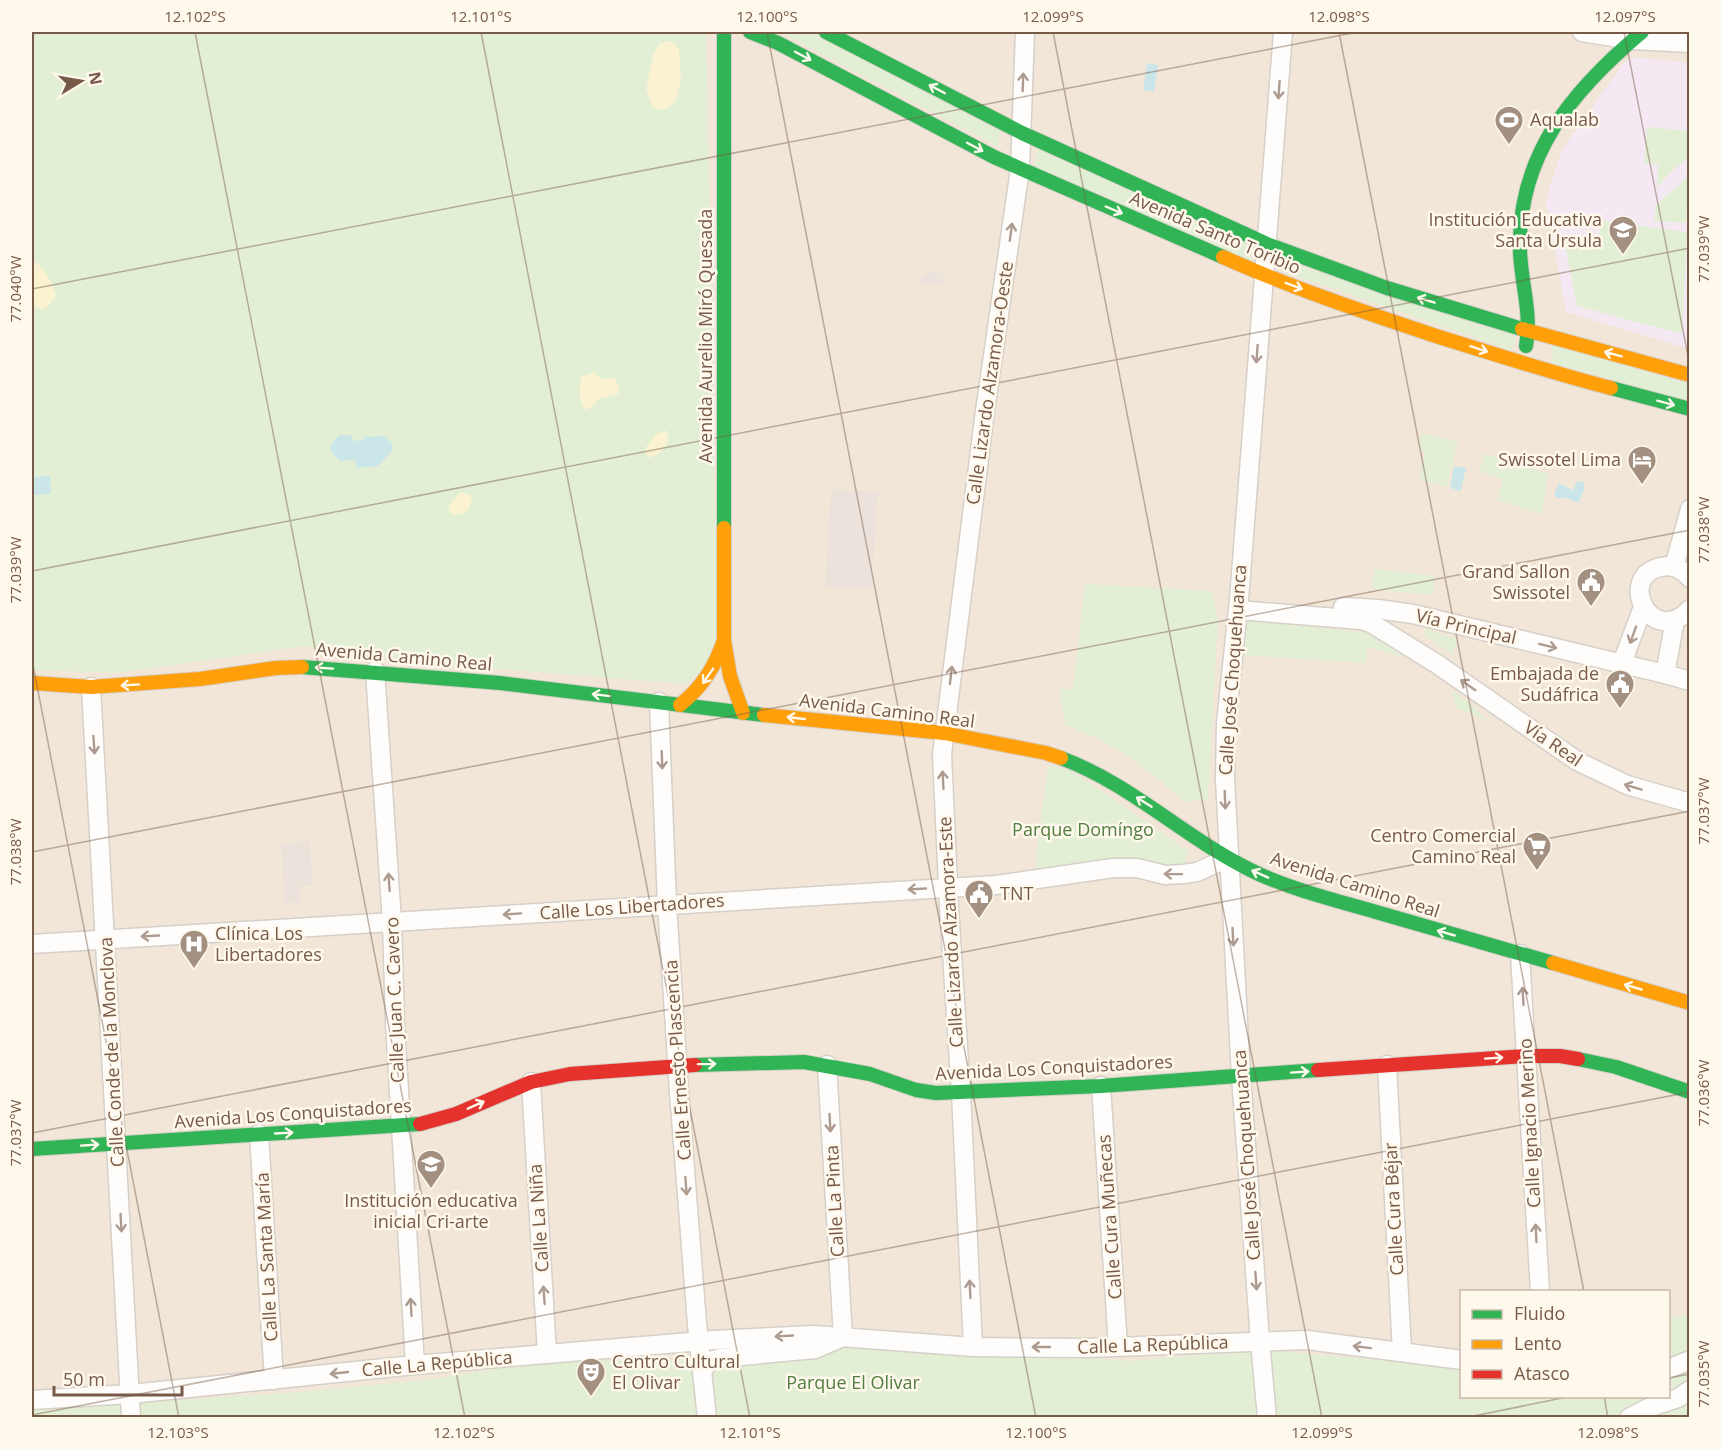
<svg xmlns="http://www.w3.org/2000/svg" width="1721" height="1449" viewBox="0 0 1721 1449" font-family="'Open Sans',sans-serif">
  <style>
    .residential { fill: #f1e6d8; fill-rule: evenodd }
    .industrial { fill: #ebe3db }
    .education { fill: #f4e9f3 }
    .green { fill: #e3efd4 }
    .sand { fill: #fbf2d2 }
    .water { fill: #cbe6e9 }
    .lines { fill: none; stroke-linecap: round; stroke-linejoin: round }
    .street-casing { stroke: #d6d0c9; stroke-width: 21 }
    .fast-casing { stroke: #d7cfc7; stroke-width: 16 }
    .slow-casing { stroke: #d7cfc7; stroke-width: 16 }
    .jam-casing { stroke: #d7cfc7; stroke-width: 16 }
    .street { stroke: #fefdfc; stroke-width: 18 }
    .fast { stroke: #30b455; stroke-width: 14 }
    .slow { stroke: #ff9f0a; stroke-width: 14 }
    .jam { stroke: #e5322d; stroke-width: 14 }
    .oneway { stroke: #fff8ec }
    .oneway2 { stroke: #ae9b90 }
    .ticks { fill: none; stroke: #785a48; stroke-width: 1.5; stroke-opacity: 0.45 }
    .labels { text-anchor: middle; stroke-width: 5; stroke-linejoin: round; paint-order: stroke }
    .poi-label { font-size: 18px; fill: #785a48; stroke: #fff8ec; text-anchor: end }
    .street-label { font-size: 18px; fill: #785a48; stroke: #fff8ec }
    .park-label { font-size: 18px; fill: #527e40; stroke: #fff8ec }
    .neatline { fill: none; stroke: #785a48; stroke-width: 2 }
    .ticks-label { font-size: 15px; text-anchor: middle; fill: #785a48 }
  </style>
  <rect width="100%" height="100%" fill="#f7f3eb"/>
  <!-- residential -->
  <path class="residential" d="M32,32H1689V1417H32ZM1462,1292H1668V1396H1462Z"/>
  <!-- industrial -->
  <g class="industrial">
    <polygon points="929,273 943,273 943,283 914,283"/>
    <polygon points="831,489 878,492 871,589 825,586"/>
    <polygon points="310,841 312,886 299,886 300,902 284,903 281,843"/>
  </g>
  <!-- education -->
  <polygon class="education" points="1632,57 1689,63 1689,349 1566,312 1546,200 1562,149 1622,65"/>
  <!-- green -->
  <g class="green">
    <polygon points="32,32 706,32 718,645 700,675 685,684 397,661 304,646 117,673 32,670"/>
    <polygon points="786,32 819,32 1001,129 997,146 787,36"/>
    <polygon points="1647,127 1689,131 1689,157 1671,172 1657,188 1658,164 1644,163"/>
    <polygon points="1037,149 1253,245 1250,262 1035,167"/>
    <polygon points="1689,176 1686,223 1654,221 1656,205"/>
    <polygon points="1603,221 1687,232 1682,334 1577,306 1564,239 1597,239"/>
    <polygon points="1286,261 1515,334 1515,344 1511,350 1279,270"/>
    <polygon points="1552,344 1689,384 1689,402 1553,363"/>
    <polygon points="1422,433 1458,442 1446,487 1419,479 1425,451 1418,449"/>
    <polygon points="1485,454 1548,474 1542,514 1497,500 1503,479 1479,471"/>
    <polygon points="1374,569 1435,576 1432,595 1372,589"/>
    <path d="M1085,584L1211,591L1218,618L1208,799L1185,802C1148,769 1113,742 1065,725L1059,688L1073,691Z"/>
    <polygon points="1244,620 1369,633 1403,655 1402,657 1366,646 1366,663 1239,655"/>
    <polygon points="1427,629 1458,640 1452,654 1425,635"/>
    <polygon points="1452,690 1474,707 1488,721 1456,708"/>
    <polygon points="1048,765 1071,770 1188,851 1183,868 1034,874"/>
    <polygon points="1689,1314 1689,1417 32,1418 32,1409 288,1393 425,1380 539,1362 724,1358 851,1348 963,1349 1129,1361 1263,1350 1461,1367 1462,1396 1668,1396 1669,1318"/>
  </g>
  <!-- sand -->
  <g class="sand">
    <polygon points="672,41 679,49 681,82 675,102 664,110 653,108 646,89 654,53 660,43"/>
    <path d="M32,260C45,267 52,282 56,296L48,307L42,310L32,305Z"/>
    <path d="M595,372L600,379L615,378L619,388L618,394L599,399L592,407L585,410C579,402 579,386 581,377Z"/>
    <polygon points="666,430 669,441 658,454 648,458 645,449 655,435"/>
    <polygon points="461,492 472,496 469,509 462,514 452,515 448,506"/>
  </g>
  <!-- water -->
  <g class="water">
    <polygon points="1147,63 1158,65 1154,92 1143,90"/>
    <polygon points="339,435 350,435 354,441 363,440 364,437 384,436 392,443 392,451 378,466 357,468 355,460 340,461 331,451 330,446"/>
    <polygon points="1454,466 1466,468 1461,491 1450,488"/>
    <polygon points="50,476 51,494 32,495 32,477"/>
    <polygon points="1583,481 1585,487 1579,503 1566,498 1557,498 1554,494 1559,483 1573,490 1577,482"/>
  </g>
  <g class="lines">
    <!-- street casing -->
    <g class="street-casing">
      <g id="street">
        <polyline points="1582,32 1632,40 1690,43"/>
        <polyline points="1674,567 1690,509"/>
        <path d="M1690,578C1682,569 1673,564 1661,567C1615,576 1652,650 1690,609"/>
        <polyline points="1343,607 1378,609 1413,614 1665,674 1690,681"/>
        <polyline points="1238,610 1361,620 1371,623 1437,664 1577,761 1627,785 1690,803"/>
        <polyline points="1622,663 1643,607"/>
        <polyline points="375,671 392,922 395,1023 415,1365"/>
        <polyline points="1665,674 1675,620"/>
        <polyline points="91,687 131,1418"/>
        <polyline points="659,702 667,904 679,1092 697,1324 707,1418"/>
        <polyline points="32,944 996,885 1113,868 1137,868 1165,875 1183,874 1197,872 1228,858"/>
        <polyline points="1520,954 1540,1292"/>
        <polyline points="1387,1065 1402,1352"/>
        <polyline points="531,1082 547,1354"/>
        <polyline points="1101,1086 1118,1347"/>
        <polyline points="259,1134 274,1380"/>
        <polyline points="973,1347 961,1093 949,907 942,754 985,411 1020,169 1025,32"/>
        <polyline points="1668,1369 1690,1360"/>
        <polyline points="702,1371 710,1361 721,1358 815,1349 843,1337 827,1065"/>
        <polyline points="32,1400 130,1394 415,1365 714,1340 814,1335 973,1347 1087,1348 1307,1340 1462,1360"/>
        <polyline points="1267,1418 1260,1341 1241,1076 1225,779 1226,723 1239,600 1283,32"/>
        <polyline points="1629,1418 1648,1408 1678,1398 1690,1390"/>
      </g>
    </g>
    <!-- fast casing -->
    <g class="fast-casing">
      <g id="fast">
        <polyline points="724,32 724,528"/>
        <polyline points="750,32 778,43 994,157 1223,257"/>
        <polyline points="826,32 1022,133 1267,244 1387,288 1522,329"/>
        <path d="M1526,346C1532,313 1521,283 1520,251C1517,155 1573,90 1642,32"/>
        <polyline points="1611,388 1690,409"/>
        <polyline points="302,667 500,683 764,715"/>
        <path d="M1061,758C1134,785 1190,843 1261,875C1300,892 1342,902 1383,914C1440,930 1496,947 1553,963"/>
        <polyline points="1578,1059 1616,1067 1690,1092"/>
        <polyline points="695,1065 804,1062 870,1074 916,1090 936,1093 1101,1086 1318,1070"/>
        <polyline points="32,1149 420,1124"/>
      </g>
    </g>
    <!-- slow casing -->
    <g class="slow-casing">
      <g id="slow">
        <path d="M1223,257C1292,288 1364,312 1436,336C1494,354 1552,373 1611,388"/>
        <polyline points="1522,329 1690,375"/>
        <polyline points="724,528 724,640 730,676 743,713"/>
        <polyline points="32,683 91,687 200,679 276,668 302,667"/>
        <path d="M680,705C702,687 715,667 724,640"/>
        <polyline points="764,715 944,733 1046,753 1061,758"/>
        <polyline points="1553,963 1690,1003"/>
      </g>
    </g>
    <!-- jam casing -->
    <g class="jam-casing">
      <g id="jam">
        <polyline points="1318,1070 1526,1056 1560,1056 1578,1059"/>
        <polyline points="420,1124 456,1114 531,1082 570,1074 695,1065"/>
      </g>
    </g>
    <!-- street -->
    <use href="#street" class="street"/>
    <!-- fast -->
    <use href="#fast" class="fast"/>
    <!-- slow -->
    <use href="#slow" class="slow"/>
    <!-- jam -->
    <use href="#jam" class="jam"/>
  </g>
  <!-- one-way arrows -->
  <defs><path id="oneway-shaft" d="M-6 0H5M1.5-3L5.5 0L1.5 3" fill="none" stroke-width="1.6" stroke-linecap="round" stroke-linejoin="round" transform="scale(1.5)"/></defs>
  <g class="oneway">
    <use href="#oneway-shaft" transform="translate(803 56) rotate(28)"/>
    <use href="#oneway-shaft" transform="translate(937 89) rotate(-152)"/>
    <use href="#oneway-shaft" transform="translate(975 147) rotate(28)"/>
    <use href="#oneway-shaft" transform="translate(1114 210) rotate(23)"/>
    <use href="#oneway-shaft" transform="translate(1294 286) rotate(20)"/>
    <use href="#oneway-shaft" transform="translate(1426 300) rotate(-163)"/>
    <use href="#oneway-shaft" transform="translate(1479 349) rotate(18)"/>
    <use href="#oneway-shaft" transform="translate(1613 354) rotate(-165)"/>
    <use href="#oneway-shaft" transform="translate(1666 403) rotate(15)"/>
    <use href="#oneway-shaft" transform="translate(324 668) rotate(-176)"/>
    <use href="#oneway-shaft" transform="translate(708 676) rotate(125)"/>
    <use href="#oneway-shaft" transform="translate(130 685) rotate(176)"/>
    <use href="#oneway-shaft" transform="translate(601 695) rotate(-173)"/>
    <use href="#oneway-shaft" transform="translate(796 718) rotate(-174)"/>
    <use href="#oneway-shaft" transform="translate(1144 802) rotate(-148)"/>
    <use href="#oneway-shaft" transform="translate(1260 874) rotate(-156)"/>
    <use href="#oneway-shaft" transform="translate(1446 933) rotate(-164)"/>
    <use href="#oneway-shaft" transform="translate(1633 987) rotate(-164)"/>
    <use href="#oneway-shaft" transform="translate(1494 1058) rotate(-4)"/>
    <use href="#oneway-shaft" transform="translate(707 1064) rotate(-1)"/>
    <use href="#oneway-shaft" transform="translate(1300 1072) rotate(-4)"/>
    <use href="#oneway-shaft" transform="translate(476 1105) rotate(-24)"/>
    <use href="#oneway-shaft" transform="translate(284 1133) rotate(-3)"/>
    <use href="#oneway-shaft" transform="translate(90 1145) rotate(-4)"/>
  </g>
  <g class="oneway2">
    <use href="#oneway-shaft" transform="translate(1023 82) rotate(-88)"/>
    <use href="#oneway-shaft" transform="translate(1279 90) rotate(94)"/>
    <use href="#oneway-shaft" transform="translate(1011 232) rotate(-82)"/>
    <use href="#oneway-shaft" transform="translate(1257 354) rotate(94)"/>
    <use href="#oneway-shaft" transform="translate(1633 635) rotate(110)"/>
    <use href="#oneway-shaft" transform="translate(1548 646) rotate(14)"/>
    <use href="#oneway-shaft" transform="translate(951 675) rotate(-83)"/>
    <use href="#oneway-shaft" transform="translate(1468 685) rotate(-145)"/>
    <use href="#oneway-shaft" transform="translate(94 745) rotate(86)"/>
    <use href="#oneway-shaft" transform="translate(662 760) rotate(88)"/>
    <use href="#oneway-shaft" transform="translate(943 780) rotate(-93)"/>
    <use href="#oneway-shaft" transform="translate(1633 787) rotate(-163)"/>
    <use href="#oneway-shaft" transform="translate(1225 800) rotate(88)"/>
    <use href="#oneway-shaft" transform="translate(1173 874) rotate(-179)"/>
    <use href="#oneway-shaft" transform="translate(389 882) rotate(-94)"/>
    <use href="#oneway-shaft" transform="translate(917 889) rotate(177)"/>
    <use href="#oneway-shaft" transform="translate(512 914) rotate(176)"/>
    <use href="#oneway-shaft" transform="translate(150 936) rotate(177)"/>
    <use href="#oneway-shaft" transform="translate(1233 937) rotate(87)"/>
    <use href="#oneway-shaft" transform="translate(1523 996) rotate(-93)"/>
    <use href="#oneway-shaft" transform="translate(830 1123) rotate(87)"/>
    <use href="#oneway-shaft" transform="translate(686 1186) rotate(86)"/>
    <use href="#oneway-shaft" transform="translate(121 1223) rotate(87)"/>
    <use href="#oneway-shaft" transform="translate(1536 1233) rotate(-93)"/>
    <use href="#oneway-shaft" transform="translate(1256 1281) rotate(86)"/>
    <use href="#oneway-shaft" transform="translate(970 1289) rotate(-93)"/>
    <use href="#oneway-shaft" transform="translate(544 1295) rotate(-94)"/>
    <use href="#oneway-shaft" transform="translate(411 1307) rotate(-93)"/>
    <use href="#oneway-shaft" transform="translate(784 1336) rotate(177)"/>
    <use href="#oneway-shaft" transform="translate(1041 1347) rotate(-180)"/>
    <use href="#oneway-shaft" transform="translate(1362 1347) rotate(-173)"/>
    <use href="#oneway-shaft" transform="translate(339 1373) rotate(174)"/>
  </g>
  <!-- ticks -->
  <path class="ticks" d="M195,32L465,1418M481,32L750,1418M767,32L1036,1418M1053,32L1322,1418M1339,32L1584,1292M1624,32L1690,366M32,289L1358,32M32,571L1690,248M32,660L179,1418M32,852L1690,530M32,1133L1690,811M1668,1378L1690,1374M1604,1396L1608,1418M32,1415L1690,1092M1464,1418L1572,1396"/>
  <!-- icons -->
  <defs>
    <g id="stadium-pin" transform="scale(1.5)"><path d="M0 17L-7.5 6A9.5 9.5 0 1 1 7.5 6Z" fill="#a49081" stroke="#fff8ec"/><path d="M0-5a6.5 5 0 1 0 0 10a6.5 5 0 1 0 0-10ZM-3.5-1.8h7v3.6h-7Z" fill="#fff"/></g>
    <g id="school-pin" transform="scale(1.5)"><path d="M0 17L-7.5 6A9.5 9.5 0 1 1 7.5 6Z" fill="#a49081" stroke="#fff8ec"/><path d="M0-5L7-2L0 1L-7-2ZM-4 1L0 2.5L4 1V4Q0 6-4 4Z" fill="#fff"/></g>
    <g id="hotel-pin" transform="scale(1.5)"><path d="M0 17L-7.5 6A9.5 9.5 0 1 1 7.5 6Z" fill="#a49081" stroke="#fff8ec"/><path d="M-6-4.5h1.5V1H6V5H4.5V3h-9V5H-6ZM-4 0a1.8 1.8 0 1 1 3.6 0ZM.5 0V-2.5h3Q6-2.5 6 0Z" fill="#fff"/></g>
    <g id="civic-pin" transform="scale(1.5)"><path d="M0 17L-7.5 6A9.5 9.5 0 1 1 7.5 6Z" fill="#a49081" stroke="#fff8ec"/><path d="M-.6-6.5H3V-4.5H.6V-3L4-1V1h2V6H-6V1h2V-1L-.6-3ZM-1.2 2.5V6h2.4V2.5Z" fill="#fff"/></g>
    <g id="supermarket-pin" transform="scale(1.5)"><path d="M0 17L-7.5 6A9.5 9.5 0 1 1 7.5 6Z" fill="#a49081" stroke="#fff8ec"/><path d="M-6-5.5h2.5l.6 2H6L4.5 2H-2.5L-4.4-4H-6ZM-1.5 3.2a1.3 1.3 0 1 0 .1 0ZM3 3.2a1.3 1.3 0 1 0 .1 0Z" fill="#fff"/></g>
    <g id="hospital-pin" transform="scale(1.5)"><path d="M0 17L-7.5 6A9.5 9.5 0 1 1 7.5 6Z" fill="#a49081" stroke="#fff8ec"/><path d="M-5-5h3v3.5h4V-5h3V5h-3V1.5h-4V5h-3Z" fill="#fff"/></g>
    <g id="theatre-pin" transform="scale(1.5)"><path d="M0 17L-7.5 6A9.5 9.5 0 1 1 7.5 6Z" fill="#a49081" stroke="#fff8ec"/><path d="M-5-5.5Q0-4 5-5.5V0Q5 5 0 6Q-5 5-5 0ZM-3.3-2.5H-1v1.5H-3.3ZM1-2.5H3.3v1.5H1ZM-2.8 1Q0 5.5 2.8 1Z" fill="#fff"/></g>
  </defs>
  <g fill-rule="evenodd">
    <use href="#stadium-pin" x="1509" y="120"/>
    <use href="#school-pin" x="1623" y="230"/>
    <use href="#hotel-pin" x="1642" y="460"/>
    <use href="#civic-pin" x="1591" y="582"/>
    <use href="#civic-pin" x="1620" y="684"/>
    <use href="#supermarket-pin" x="1537" y="846"/>
    <use href="#civic-pin" x="979" y="894"/>
    <use href="#hospital-pin" x="194" y="944"/>
    <use href="#school-pin" x="431" y="1164"/>
    <use href="#theatre-pin" x="591" y="1372"/>
  </g>
  <g class="labels">
    <!-- poi labels -->
    <g class="poi-label">
      <text x="1530" y="126" text-anchor="start">Aqualab</text>
      <text x="1602" y="226">Institución Educativa<tspan x="1602" dy="21">Santa Úrsula</tspan></text>
      <text x="1621" y="466">Swissotel Lima</text>
      <text x="1570" y="578">Grand Sallon<tspan x="1570" dy="21">Swissotel</tspan></text>
      <text x="1599" y="680">Embajada de<tspan x="1599" dy="21">Sudáfrica</tspan></text>
      <text x="1516" y="842">Centro Comercial<tspan x="1516" dy="21">Camino Real</tspan></text>
      <text x="1000" y="900" text-anchor="start">TNT</text>
      <text x="215" y="940" text-anchor="start">Clínica Los<tspan x="215" dy="21">Libertadores</tspan></text>
      <text x="431" y="1207" text-anchor="middle">Institución educativa<tspan x="431" dy="21">inicial Cri-arte</tspan></text>
      <text x="612" y="1368" text-anchor="start">Centro Cultural<tspan x="612" dy="21">El Olivar</tspan></text>
    </g>
    <!-- street labels -->
    <g class="street-label">
      <text transform="translate(1215 233) rotate(23)" y="6">Avenida Santo Toribio</text>
      <text transform="translate(706 336) rotate(-90)" y="6">Avenida Aurelio Miró Quesada</text>
      <text transform="translate(990 383) rotate(-82)" y="6">Calle Lizardo Alzamora-Oeste</text>
      <text transform="translate(1466 627) rotate(13)" y="6">Vía Principal</text>
      <text transform="translate(404 657) rotate(5)" y="6">Avenida Camino Real</text>
      <text transform="translate(1233 670) rotate(-86)" y="6">Calle José Choquehuanca</text>
      <text transform="translate(887 711) rotate(7)" y="6">Avenida Camino Real</text>
      <text transform="translate(1553 744) rotate(34)" y="6">Vía Real</text>
      <text transform="translate(1355 885) rotate(18)" y="6">Avenida Camino Real</text>
      <text transform="translate(632 907) rotate(-4)" y="6">Calle Los Libertadores</text>
      <text transform="translate(951 932) rotate(-93)" y="6">Calle Lizardo Alzamora-Este</text>
      <text transform="translate(395 1000) rotate(-92)" y="6">Calle Juan C. Cavero</text>
      <text transform="translate(112 1052) rotate(-93)" y="6">Calle Conde de la Monclova</text>
      <text transform="translate(678 1060) rotate(-94)" y="6">Calle Ernesto Plascencia</text>
      <text transform="translate(1054 1068) rotate(-3)" y="6">Avenida Los Conquistadores</text>
      <text transform="translate(293 1114) rotate(-4)" y="6">Avenida Los Conquistadores</text>
      <text transform="translate(1530 1123) rotate(-93)" y="6">Calle Ignacio Merino</text>
      <text transform="translate(1247 1155) rotate(-94)" y="6">Calle José Choquehuanca</text>
      <text transform="translate(835 1201) rotate(-93)" y="6">Calle La Pinta</text>
      <text transform="translate(1394 1209) rotate(-93)" y="6">Calle Cura Béjar</text>
      <text transform="translate(1110 1217) rotate(-94)" y="6">Calle Cura Muñecas</text>
      <text transform="translate(539 1218) rotate(-94)" y="6">Calle La Niña</text>
      <text transform="translate(267 1257) rotate(-93)" y="6">Calle La Santa María</text>
      <text transform="translate(1153 1345) rotate(-2)" y="6">Calle La República</text>
      <text transform="translate(437 1364) rotate(-5)" y="6">Calle La República</text>
    </g>
    <!-- park labels -->
    <g class="park-label">
      <text x="1083" y="836">Parque Domíngo</text>
      <text x="853" y="1389">Parque El Olivar</text>
    </g>
  </g>
  <!-- border -->
  <rect width="1721" height="1449" fill="none" stroke="#fff8ec" stroke-width="66"/>
  <!-- legend -->
  <rect x="1460" y="1290" width="210" height="108" fill="#fff8ec" stroke="#c9b9aa" stroke-width="1.5"/>
  <rect x="1472" y="1310" width="30" height="9" fill="#30b455" stroke="#c9b9aa" stroke-width="1.5"/>
  <text x="1514" y="1320" font-size="18" fill="#785a48">Fluido</text>
  <rect x="1472" y="1340" width="30" height="9" fill="#ff9f0a" stroke="#c9b9aa" stroke-width="1.5"/>
  <text x="1514" y="1350" font-size="18" fill="#785a48">Lento</text>
  <rect x="1472" y="1370" width="30" height="9" fill="#e5322d" stroke="#c9b9aa" stroke-width="1.5"/>
  <text x="1514" y="1380" font-size="18" fill="#785a48">Atasco</text>
  <!-- north arrow -->
  <g transform="translate(81 81) rotate(79)" stroke="#fff8ec" stroke-width="4.5" paint-order="stroke">
  <path d="M0-4.5L10 22L0 15L-10 22Z" fill="#785a48"/>
  <text y="-9" font-size="16" font-weight="bold" text-anchor="middle" fill="#785a48">N</text>
  </g>
  <!-- scale -->
  <path d="M54 1386v9h128v-9" fill="none" stroke="#785a48" stroke-width="3"/>
  <text x="63" y="1386" font-size="18" fill="#785a48" stroke="#fff8ec" stroke-width="4.5" paint-order="stroke">50 m</text>
  <rect x="33" y="33" width="1655" height="1383" class="neatline"/>
  <g class="ticks-label">
    <text x="195" y="22">12.102°S</text>
    <text x="481" y="22">12.101°S</text>
    <text x="767" y="22">12.100°S</text>
    <text x="1053" y="22">12.099°S</text>
    <text x="1339" y="22">12.098°S</text>
    <text x="1625" y="22">12.097°S</text>
    <text transform="translate(1704 249) rotate(-90)" y="5">77.039°W</text>
    <text transform="translate(16 289) rotate(-90)" y="5">77.040°W</text>
    <text transform="translate(1704 530) rotate(-90)" y="5">77.038°W</text>
    <text transform="translate(16 570) rotate(-90)" y="5">77.039°W</text>
    <text transform="translate(1704 811) rotate(-90)" y="5">77.037°W</text>
    <text transform="translate(16 852) rotate(-90)" y="5">77.038°W</text>
    <text transform="translate(1704 1093) rotate(-90)" y="5">77.036°W</text>
    <text transform="translate(16 1133) rotate(-90)" y="5">77.037°W</text>
    <text transform="translate(1704 1374) rotate(-90)" y="5">77.035°W</text>
    <text x="178" y="1438">12.103°S</text>
    <text x="464" y="1438">12.102°S</text>
    <text x="750" y="1438">12.101°S</text>
    <text x="1036" y="1438">12.100°S</text>
    <text x="1322" y="1438">12.099°S</text>
    <text x="1608" y="1438">12.098°S</text>
  </g>
</svg>
